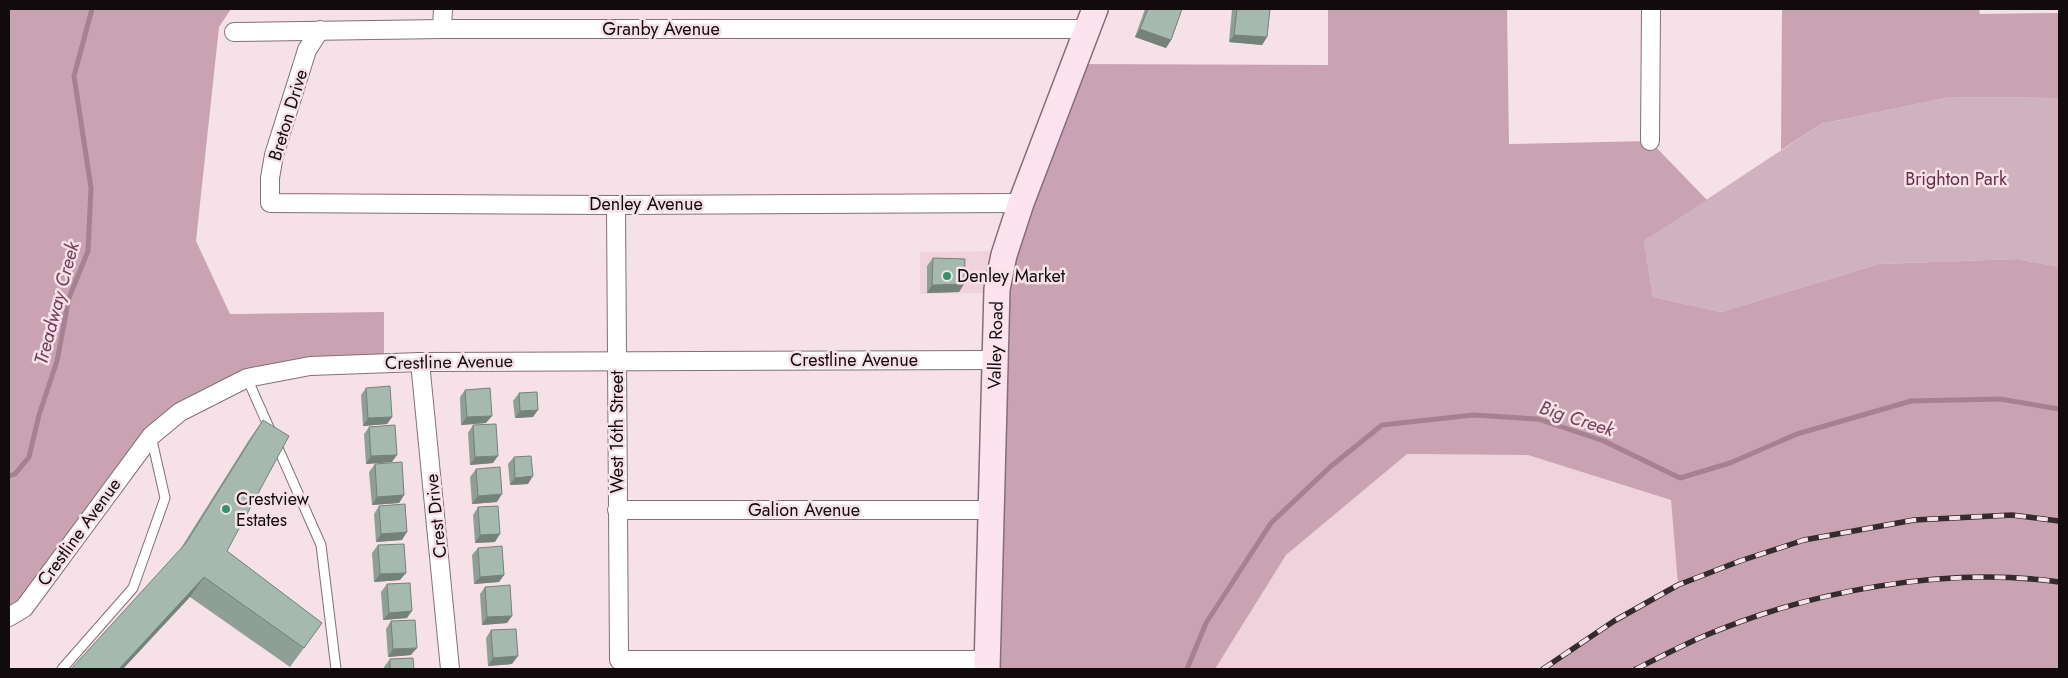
<svg xmlns="http://www.w3.org/2000/svg" width="2068" height="678" viewBox="0 0 2068 678" font-family="Jost,sans-serif">
  <style>
    .built { fill: #f0d2dd }
    .green { fill: #cfb2bd }
    .forest { fill: #c9a3b2 }
    .lines { fill: none; stroke-linecap: round; stroke-linejoin: round }
    .stream { stroke: #a68290; stroke-width: 5 }
    .lane-casing { stroke: #836f77; stroke-width: 11 }
    .street-casing { stroke: #836f77; stroke-width: 20 }
    .secondary-casing { stroke: #836f77; stroke-width: 28 }
    .lane { stroke: #fff; stroke-width: 9 }
    .street { stroke: #fff; stroke-width: 18 }
    .secondary { stroke: #fce3ee; stroke-width: 25 }
    .rail-casing { stroke: #352b2f; stroke-width: 5.5 }
    .rail { stroke: #f7e1e9; stroke-width: 4; stroke-dasharray: 11; stroke-linecap: butt }
    .wall { fill: #8e9f96 }
    .shaded-wall { fill: #74827a }
    .building { fill: #a5b9ae; stroke: #74827a }
    .poi-dot { fill: #32936d; stroke: #f7e1e9; stroke-width: 2 }
    .labels { text-anchor: middle; stroke-width: 5; stroke-linejoin: round; paint-order: stroke }
    .street-label { font-size: 18px; fill: #120b0e; stroke: #f7e1e9 }
    .park-label { font-size: 18px; fill: #612f46; stroke: #f7e1e9 }
    .poi-label { font-size: 18px; fill: #120b0e; stroke: #f7e1e9; text-anchor: start }
    .water-label { font-size: 19px; font-style: italic; fill: #754057; stroke: #f7e1e9 }
  </style>
  <rect width="100%" height="100%" fill="#f7e1e9"/>
  <!-- built -->
  <g class="built">
    <polygon points="1005,251 997,293 920,294 920,252"/>
    <polygon points="1406,454 1528,455 1671,500 1678,585 1614,621 1543,669 1215,669 1286,555"/>
  </g>
  <!-- green -->
  <polygon class="green" points="1950,97 2059,98 2059,267 2017,259 1879,264 1721,312 1653,297 1644,241 1821,124"/>
  <!-- forest -->
  <g class="forest">
    <polygon points="9,9 231,9 219,27 196,241 230,314 384,312 384,363 248,378 180,412 9,617"/>
    <polygon points="1328,9 1507,9 1509,144 1650,141 1707,200 1644,241 1653,297 1721,312 1879,264 2017,259 2059,267 2059,669 1543,669 1614,621 1678,585 1671,500 1528,455 1407,454 1286,555 1215,669 987,669 997,289 1074,64 1328,65"/>
    <polygon points="1782,9 1979,9 1980,14 2059,13 2059,98 1950,97 1821,124 1781,150"/>
  </g>
  <g class="lines">
    <!-- stream -->
    <g class="stream">
      <polyline points="9,476 15,474 29,457 39,415 57,361 69,298 88,251 91,188 74,76 92,9"/>
      <polyline points="1187,669 1206,623 1271,523 1330,467 1382,425 1473,415 1538,419 1604,441 1680,478 1730,463 1797,434 1911,401 2000,399 2059,409"/>
    </g>
    <!-- lane casing -->
    <g class="lane-casing">
      <g id="lane">
        <polyline points="247,378 321,545 336,669"/>
        <polyline points="62,669 133,588 165,498 151,436"/>
      </g>
    </g>
    <!-- street casing -->
    <g class="street-casing">
      <g id="street">
        <polyline points="442,29 443,9"/>
        <polyline points="320,30 307,50 274,155 270,178 270,203 616,205 1021,203"/>
        <polyline points="234,32 442,29 1088,29"/>
        <polyline points="1650,141 1651,9"/>
        <polyline points="616,205 619,660 987,660"/>
        <polyline points="420,362 450,669"/>
        <polyline points="617,510 991,510"/>
        <polyline points="9,617 24,608 151,436 180,412 247,378 310,366 420,362 996,360"/>
      </g>
    </g>
    <!-- secondary casing -->
    <g class="secondary-casing">
      <g id="secondary">
        <path id="s1" d="M987,669L997,289L1004,255L1021,203L1095,9"/>
      </g>
    </g>
    <!-- lane -->
    <use href="#lane" class="lane"/>
    <!-- street -->
    <use href="#street" class="street"/>
    <!-- secondary -->
    <use href="#secondary" class="secondary"/>
    <!-- rail casing -->
    <g class="rail-casing">
      <g id="rail">
        <polyline points="1543,669 1614,621 1678,585 1740,561 1804,540 1914,520 2012,515 2059,521"/>
        <path d="M1636,669C1658,658 1681,646 1704,636C1809,591 1946,566 2059,582"/>
      </g>
    </g>
    <!-- rail -->
    <use href="#rail" class="rail"/>
  </g>
  <!-- wall -->
  <g class="wall">
    <polygon points="1145,9 1182,9 1171,40 1166,48 1135,37"/>
    <polygon points="1232,9 1270,9 1267,37 1262,45 1229,42"/>
    <polygon points="933,258 964,284 959,292 927,293 927,266"/>
    <polygon points="366,388 392,417 387,424 363,426 361,395"/>
    <polygon points="465,390 486,423 461,425 460,397"/>
    <polygon points="519,393 533,417 515,418 513,401"/>
    <polygon points="263,420 227,551 322,623 290,667 190,597 181,548 249,440"/>
    <polygon points="473,425 493,463 470,465 468,433"/>
    <polygon points="369,427 392,462 366,464 364,434"/>
    <polygon points="514,457 528,484 510,485 508,464"/>
    <polygon points="375,464 404,495 399,503 372,505 369,472"/>
    <polygon points="476,469 497,502 472,504 470,477"/>
    <polygon points="379,506 402,540 376,542 374,514"/>
    <polygon points="478,507 495,542 475,543 473,515"/>
    <polygon points="378,545 400,580 374,582 372,553"/>
    <polygon points="478,548 504,575 499,582 474,584 472,555"/>
    <polygon points="387,584 407,618 383,620 381,592"/>
    <polygon points="485,587 512,616 507,623 482,625 480,594"/>
    <polygon points="391,621 411,655 388,657 386,629"/>
    <polygon points="491,630 512,664 488,666 486,638"/>
    <polygon points="390,659 414,669 385,669 384,667"/>
  </g>
  <!-- shaded-wall -->
  <g class="shaded-wall">
    <polygon points="1140,29 1171,40 1166,48 1135,37"/>
    <polygon points="1234,35 1267,37 1262,45 1229,42"/>
    <polygon points="964,284 959,292 927,293 932,285"/>
    <polygon points="538,410 533,417 515,418 520,411"/>
    <polygon points="492,416 486,423 461,425 467,417"/>
    <polygon points="392,417 387,424 363,426 368,418"/>
    <polygon points="397,455 392,462 366,464 371,456"/>
    <polygon points="498,456 493,463 470,465 475,457"/>
    <polygon points="533,476 528,484 510,485 515,478"/>
    <polygon points="502,494 497,502 472,504 478,496"/>
    <polygon points="404,495 399,503 372,505 377,497"/>
    <polygon points="407,532 402,540 376,542 381,534"/>
    <polygon points="500,534 495,542 475,543 480,535"/>
    <polygon points="406,573 400,580 374,582 380,574"/>
    <polygon points="504,575 499,582 474,584 480,577"/>
    <polygon points="204,577 190,597 123,669 118,669"/>
    <polygon points="412,611 407,618 383,620 389,613"/>
    <polygon points="512,616 507,623 482,625 487,617"/>
    <polygon points="417,648 411,655 388,657 393,649"/>
    <polygon points="518,656 512,664 488,666 493,658"/>
  </g>
  <!-- building -->
  <g class="building">
    <polygon points="1148,9 1182,9 1171,40 1140,29"/>
    <polygon points="1237,9 1270,9 1267,37 1234,35"/>
    <polygon points="933,258 965,259 964,284 932,285"/>
    <polygon points="390,386 392,417 368,418 366,388"/>
    <polygon points="490,388 492,416 467,417 465,390"/>
    <polygon points="537,392 538,410 520,411 519,393"/>
    <polygon points="263,420 289,436 227,551 322,623 304,648 204,577 119,669 120,669 71,669 186,543"/>
    <polygon points="496,424 498,456 475,457 473,425"/>
    <polygon points="395,425 397,455 371,456 369,427"/>
    <polygon points="531,456 533,476 515,478 514,457"/>
    <polygon points="402,462 404,495 377,497 375,464"/>
    <polygon points="500,467 502,494 478,496 476,469"/>
    <polygon points="405,504 407,532 381,534 379,506"/>
    <polygon points="498,506 500,534 480,535 478,507"/>
    <polygon points="404,544 406,573 380,574 378,545"/>
    <polygon points="502,546 504,575 480,577 478,548"/>
    <polygon points="410,583 412,611 389,613 387,584"/>
    <polygon points="510,585 512,616 487,617 485,587"/>
    <polygon points="415,620 417,648 393,649 391,621"/>
    <polygon points="516,629 518,656 493,658 491,630"/>
    <polygon points="413,658 414,669 390,669 390,659"/>
  </g>
  <!-- markers -->
  <g class="poi-dot">
    <circle cx="947" cy="276" r="5"/>
    <circle cx="226" cy="509" r="5"/>
  </g>
  <g class="labels">
    <!-- street labels -->
    <g class="street-label">
      <text x="661" y="35">Granby Avenue</text>
      <text transform="translate(288 115) rotate(-73)" y="6">Breton Drive</text>
      <text x="646" y="210">Denley Avenue</text>
      <text dy="6" stroke="none"><textPath href="#s1" startOffset="324">Valley Road</textPath></text>
      <text x="854" y="366">Crestline Avenue</text>
      <text transform="translate(449 362) rotate(-1)" y="6">Crestline Avenue</text>
      <text transform="translate(617 432) rotate(-90)" y="6">West 16th Street</text>
      <text x="804" y="516">Galion Avenue</text>
      <text transform="translate(436 516) rotate(-96)" y="6">Crest Drive</text>
      <text transform="translate(79 532) rotate(-54)" y="6">Crestline Avenue</text>
    </g>
    <!-- park labels -->
    <g class="park-label">
      <text x="1956" y="185">Brighton Park</text>
    </g>
    <!-- poi labels -->
    <g class="poi-label">
      <text x="957" y="282">Denley Market</text>
      <text x="236" y="505">Crestview<tspan x="236" dy="21">Estates</tspan></text>
    </g>
    <!-- water labels -->
    <g class="water-label">
      <text transform="translate(56 303) rotate(-75)" y="7">Treadway Creek</text>
      <text transform="translate(1577 418) rotate(18)" y="7">Big Creek</text>
    </g>
  </g>
  <!-- border -->
  <rect width="2068" height="678" fill="none" stroke="#120b0e" stroke-width="20"/>
</svg>
